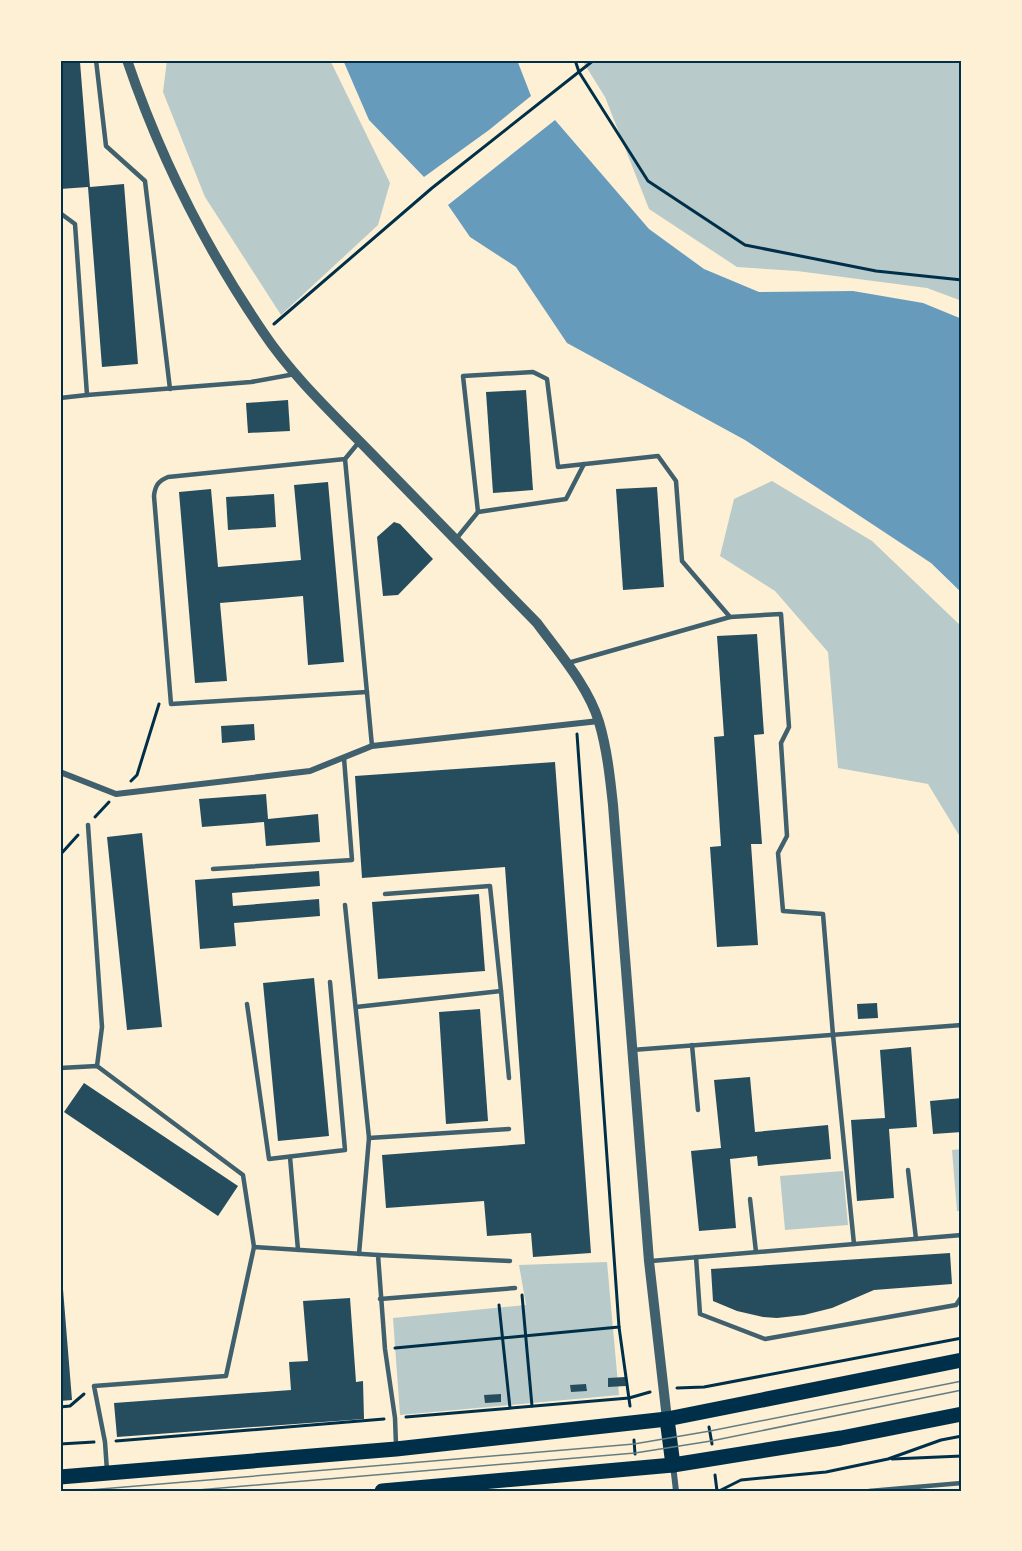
<svg xmlns="http://www.w3.org/2000/svg" width="1022" height="1551" viewBox="0 0 1022 1551" font-family="'PT Sans Narrow',sans-serif">
  <style>
    .green { fill: #b9caca }
    .water { fill: #669bbc }
    .building { fill: #264d5e }
    .lines { fill: none; stroke-linecap: round; stroke-linejoin: round }
    .path { stroke: #003049; stroke-width: 3 }
    .service { stroke: #3f606c; stroke-width: 4.5 }
    .minor { stroke: #3f606c; stroke-width: 6 }
    .tertiary { stroke: #3f606c; stroke-width: 10 }
    .primary { stroke: #003049; stroke-width: 15 }
    .tram { stroke: #657d81; stroke-width: 1.5 }
    .neatline { fill: none; stroke: #003049; stroke-width: 2 }
  </style>
  <rect width="100%" height="100%" fill="#fdf0d5"/>
  <!-- green -->
  <g class="green">
    <polygon points="167,60 330,60 390,183 378,225 281,315 205,197 163,92"/>
    <polygon points="582,60 962,60 962,301 927,288 797,271 737,267 649,209 605,97"/>
    <polygon points="772,481 872,541 962,627 962,840 928,784 838,768 828,652 775,591 720,556 734,499"/>
    <polygon points="962,1149 962,1211 957,1211 952,1150"/>
    <polygon points="843,1171 848,1225 785,1230 780,1176"/>
    <polygon points="607,1262 619,1395 400,1415 393,1318 526,1305 519,1265"/>
  </g>
  <!-- water -->
  <g class="water">
    <polygon points="343,60 517,60 531,96 489,130 424,177 369,120"/>
    <polygon points="555,120 649,229 704,269 759,292 853,291 923,303 962,319 962,593 931,563 745,440 567,343 516,267 470,237 448,205"/>
  </g>
  <!-- building -->
  <g class="building">
    <polygon points="80,62 90,187 124,184 138,364 102,367 88,187 60,189 60,63"/>
    <polygon points="526,390 533,490 493,493 486,392"/>
    <polygon points="288,400 290,431 248,433 246,403"/>
    <polygon points="328,482 344,662 308,665 303,596 220,603 227,681 195,683 179,492 211,489 218,567 301,560 294,485"/>
    <polygon points="657,487 664,587 623,590 616,489"/>
    <polygon points="274,494 276,527 228,530 226,497"/>
    <polygon points="394,522 400,524 433,559 398,595 383,596 377,537"/>
    <polygon points="757,634 764,734 754,735 762,844 751,844 758,945 717,947 710,847 721,846 714,737 724,736 717,636"/>
    <polygon points="254,724 255,740 222,743 221,726"/>
    <polygon points="555,762 591,1253 533,1257 531,1233 487,1236 484,1201 386,1208 382,1155 525,1144 505,867 362,878 355,776"/>
    <polygon points="266,794 268,819 318,814 320,842 266,846 264,822 202,827 199,799"/>
    <polygon points="142,833 162,1027 127,1030 107,837"/>
    <polygon points="319,871 320,886 232,893 233,906 319,899 320,916 234,923 236,946 200,949 195,880"/>
    <polygon points="479,894 485,971 378,979 372,902"/>
    <polygon points="314,978 329,1136 278,1141 263,983"/>
    <polygon points="877,1003 878,1018 858,1019 857,1004"/>
    <polygon points="480,1009 488,1121 446,1124 439,1012"/>
    <polygon points="911,1047 917,1127 889,1129 894,1198 857,1201 851,1120 885,1118 880,1050"/>
    <polygon points="750,1077 755,1132 828,1125 831,1159 758,1166 757,1156 730,1159 736,1228 699,1231 691,1151 721,1148 714,1080"/>
    <polygon points="84,1083 238,1186 218,1216 64,1112"/>
    <polygon points="962,1098 962,1132 933,1134 930,1101"/>
    <polygon points="950,1253 952,1284 874,1290 832,1308 804,1315 777,1318 763,1317 737,1311 713,1301 711,1269"/>
    <polygon points="60,1277 62,1277 72,1400 60,1401"/>
    <polygon points="350,1298 356,1382 363,1381 364,1419 117,1437 114,1403 291,1390 289,1362 308,1361 303,1301"/>
    <polygon points="625,1377 626,1386 608,1387 608,1378"/>
    <polygon points="586,1384 587,1391 571,1392 570,1385"/>
    <polygon points="501,1394 501,1402 485,1403 484,1395"/>
  </g>
  <g class="lines">
    <!-- path -->
    <g class="path">
      <polyline points="575,60 579,72 648,181 745,245 876,271 962,280"/>
      <polyline points="274,324 432,188 594,60"/>
      <polyline points="577,734 619,1327 630,1406"/>
      <polyline points="131,781 137,775 159,704"/>
      <polyline points="95,817 109,802"/>
      <polyline points="60,855 78,835"/>
      <polyline points="522,1295 532,1406"/>
      <polyline points="499,1305 510,1408"/>
      <polyline points="395,1348 619,1327"/>
      <polyline points="677,1388 704,1387 962,1338"/>
      <polyline points="60,1407 70,1406 84,1394"/>
      <polyline points="406,1417 629,1398 650,1392"/>
      <polyline points="709,1427 712,1444"/>
      <polyline points="634,1440 635,1454"/>
      <polyline points="116,1441 384,1419"/>
      <polyline points="60,1444 94,1442"/>
      <polyline points="892,1459 962,1456"/>
      <polyline points="715,1475 717,1491"/>
      <polyline points="719,1491 741,1480 826,1472 888,1459 941,1440 962,1436"/>
    </g>
    <!-- service -->
    <g class="service">
      <polyline points="96,60 106,146 145,181 170,389"/>
      <polyline points="60,213 75,224 87,395 251,382 295,374"/>
      <polyline points="60,398 87,395"/>
      <path d="M359,442L345,459L168,477C158,481 155,486 154,496L171,704L367,692"/>
      <polyline points="345,459 372,746"/>
      <polyline points="478,512 463,376 533,372 547,379 558,467 658,456 676,481 682,561 730,617 781,614 789,727 781,743 787,836 778,853 783,911 823,914 833,1035 854,1244"/>
      <polyline points="456,539 478,512 566,499 584,464"/>
      <polyline points="568,663 730,617"/>
      <polyline points="88,825 102,1027 97,1066"/>
      <polyline points="213,869 352,860 344,758"/>
      <polyline points="345,905 369,1138 359,1254"/>
      <polyline points="501,991 509,1078"/>
      <polyline points="247,1004 269,1159 345,1150 330,982"/>
      <polyline points="356,1007 501,991 490,886 385,894"/>
      <polyline points="692,1045 698,1110"/>
      <polyline points="632,1050 962,1025"/>
      <polyline points="60,1068 97,1066 243,1175 254,1247"/>
      <polyline points="369,1138 509,1129"/>
      <polyline points="290,1157 298,1250"/>
      <polyline points="908,1170 916,1239"/>
      <polyline points="750,1199 756,1252"/>
      <polyline points="378,1255 510,1261"/>
      <polyline points="696,1257 700,1314 765,1339 956,1305 962,1296"/>
      <polyline points="651,1261 962,1235"/>
      <polyline points="380,1299 515,1288"/>
      <polyline points="107,1471 105,1442 94,1386 226,1376 254,1247 378,1255 385,1349 395,1418 396,1445"/>
      <polyline points="869,1491 962,1483"/>
    </g>
    <!-- minor -->
    <g class="minor">
      <polyline points="60,772 116,794 310,771 372,746 599,721"/>
      <polyline points="673,1465 676,1491"/>
    </g>
    <!-- tertiary -->
    <path class="tertiary" d="M127,60C160,157 205,247 263,332C293,377 334,415 372,454C427,510 482,567 537,623C559,653 588,686 599,722C607,749 610,777 613,805L649,1261L667,1419"/>
    <!-- primary -->
    <g class="primary">
      <polyline points="667,1419 673,1465"/>
      <polyline points="60,1477 396,1449 667,1419 962,1360"/>
      <polyline points="382,1491 673,1465 841,1438 962,1414"/>
    </g>
    <!-- tram -->
    <g class="tram">
      <polyline points="77,1491 634,1444 710,1431 962,1381"/>
      <polyline points="186,1491 635,1453 711,1441 962,1390"/>
    </g>
  </g>
  <!-- border -->
  <rect width="1022" height="1551" fill="none" stroke="#fdf0d5" stroke-width="123"/>
  <rect x="62" y="62" width="898" height="1428" class="neatline"/>
</svg>
